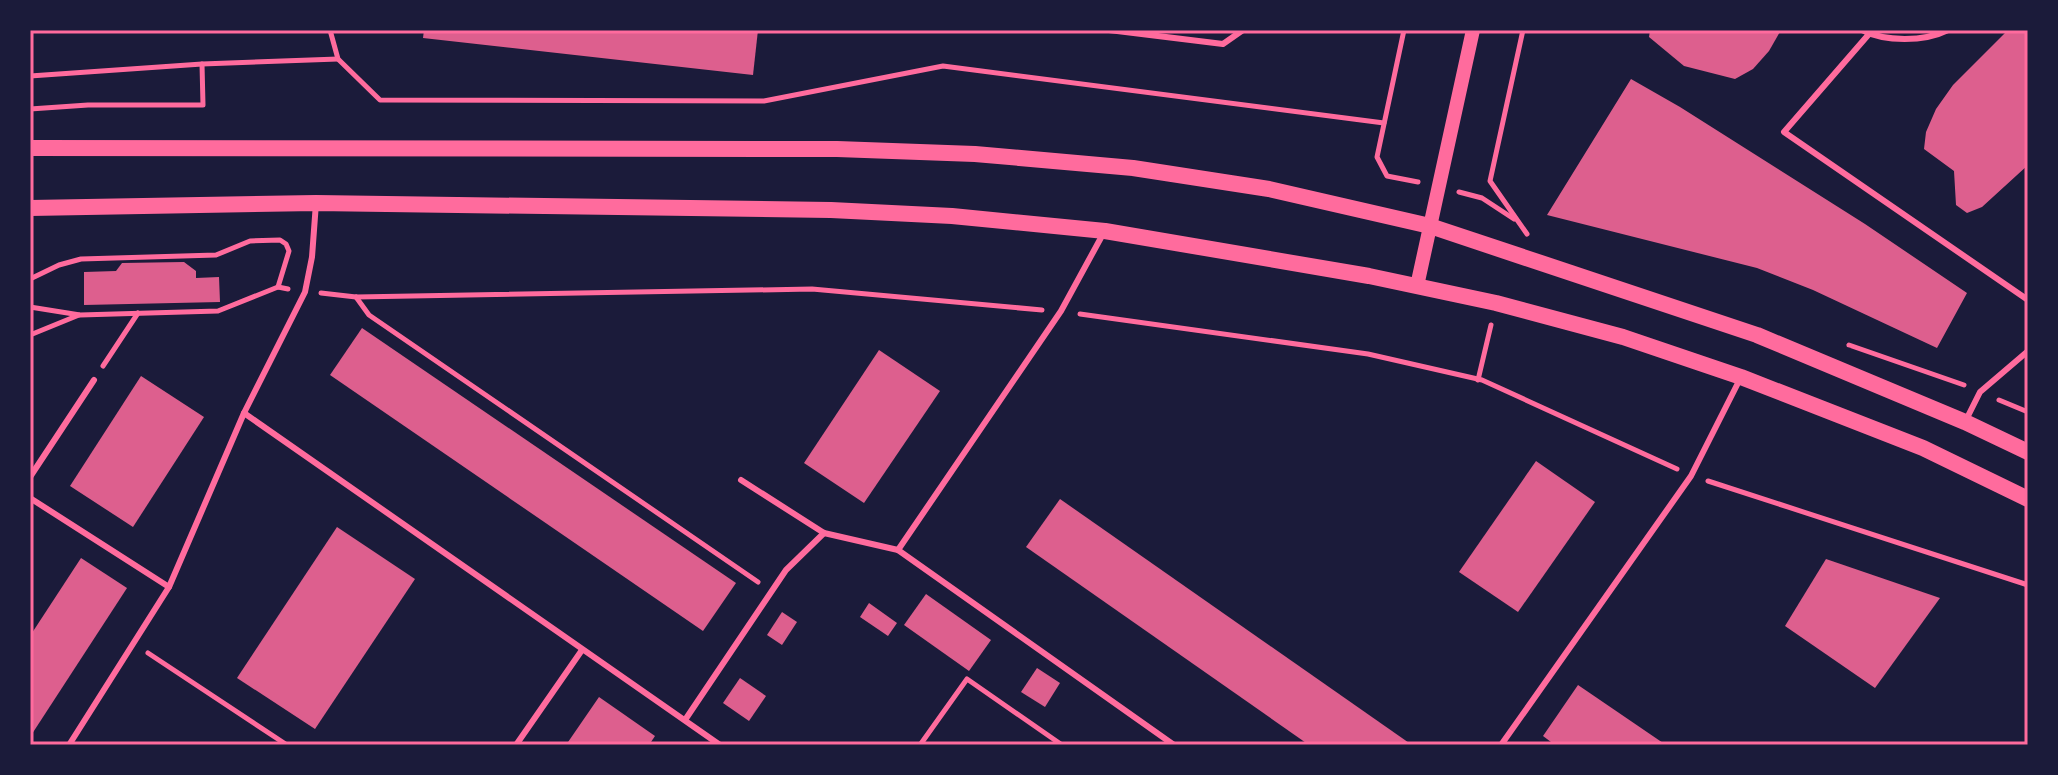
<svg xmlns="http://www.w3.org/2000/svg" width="2058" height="775" viewBox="0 0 2058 775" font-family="'PT Sans Narrow',sans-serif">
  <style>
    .building { fill: #dd5f8e }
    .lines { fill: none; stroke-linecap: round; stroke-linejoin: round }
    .path { stroke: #ff6b9d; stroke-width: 5 }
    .service { stroke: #ff6b9d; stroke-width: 6 }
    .tertiary { stroke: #ff6b9d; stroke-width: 14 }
    .secondary { stroke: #ff6b9d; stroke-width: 16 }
    .neatline { fill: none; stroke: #ff6b9d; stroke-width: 3 }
  </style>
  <rect width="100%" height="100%" fill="#1b1b3a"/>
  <!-- building -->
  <g class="building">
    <polygon points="424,30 758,30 753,75 423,38"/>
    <polygon points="1650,30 1781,30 1769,51 1753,69 1735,79 1684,66 1649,37"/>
    <polygon points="2008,30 2028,30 2028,165 1982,207 1967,213 1956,205 1954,171 1924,149 1926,132 1936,109 1953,85"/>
    <polygon points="1631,79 1680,107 1865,224 1967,293 1937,348 1813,290 1757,268 1547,215"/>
    <polygon points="184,262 196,271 196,278 219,277 220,302 84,305 84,272 116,271 122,263"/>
    <polygon points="362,328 736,583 703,631 330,375"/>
    <polygon points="879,350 940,391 864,503 804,463"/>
    <polygon points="141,376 204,417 133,527 70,486"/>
    <polygon points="1536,461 1595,502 1518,612 1459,572"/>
    <polygon points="1060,499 1412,745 1309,745 1026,547"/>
    <polygon points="337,527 415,579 315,729 237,678"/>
    <polygon points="81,558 127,588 30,737 30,636"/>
    <polygon points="1826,559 1940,598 1875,688 1785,626"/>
    <polygon points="926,594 991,640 969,671 904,625"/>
    <polygon points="869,603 897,623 888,636 860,617"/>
    <polygon points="782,612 797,622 782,645 767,635"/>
    <polygon points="1037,668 1060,683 1045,707 1021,692"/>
    <polygon points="740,678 766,696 749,721 723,703"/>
    <polygon points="1578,685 1666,745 1555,745 1543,736"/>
    <polygon points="599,697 655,736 649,745 566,745"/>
  </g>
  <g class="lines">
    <!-- path -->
    <g class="path">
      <polyline points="330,30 338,59 380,100 764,101 943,66 1384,123"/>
      <polyline points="1404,30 1377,157 1387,176 1418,182"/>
      <polyline points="1523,30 1490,181 1527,234"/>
      <polyline points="30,76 202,64 338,59"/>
      <polyline points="30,109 88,105 203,105 202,64"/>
      <polyline points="1459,192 1482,198 1514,219"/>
      <polyline points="30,279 59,265 81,259 216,255 250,241 280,240 286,244 289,251 278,287"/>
      <polyline points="321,293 356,297 812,289 1042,310"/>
      <polyline points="356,297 369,315 758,582"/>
      <polyline points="30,307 80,315 218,311 278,287 288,289"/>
      <polyline points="1080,314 1368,354 1482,380 1677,469"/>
      <polyline points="30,335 79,315"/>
      <polyline points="1849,345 1964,385"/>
      <polyline points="103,366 138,313"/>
      <polyline points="1478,380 1491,325"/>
      <polyline points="1999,400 2028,412"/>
      <polyline points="1708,481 2028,585"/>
      <polyline points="148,653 287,745"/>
      <polyline points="920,745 967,679 1062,745"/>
    </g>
    <!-- service -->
    <g class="service">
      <polyline points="1109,30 1223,44 1243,30"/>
      <path d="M1862,30C1885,42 1924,42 1948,30"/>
      <polyline points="1869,34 1784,132 2028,300"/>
      <polyline points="244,413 720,745"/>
      <polyline points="1965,422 1980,392 2028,351"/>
      <polyline points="30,477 94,380"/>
      <polyline points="741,480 824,533 898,550 1174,745"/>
      <polyline points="30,498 169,587"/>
      <polyline points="898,550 1061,311 1103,234"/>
      <polyline points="685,720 786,570 824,533"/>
      <polyline points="69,745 169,587 244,413 305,292 312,257 316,203"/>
      <polyline points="516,745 582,650"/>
      <polyline points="1501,745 1691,476 1741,377"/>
    </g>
    <!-- tertiary -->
    <polyline class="tertiary" points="1417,286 1473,30"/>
    <!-- secondary -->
    <g class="secondary">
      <polyline points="30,148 837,149 975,154 1133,168 1269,189 1430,226 1757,335 1965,422 2028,452"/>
      <polyline points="30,208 316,203 831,210 952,216 1105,231 1369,276 1496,303 1623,337 1741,377 1923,448 2028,499"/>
    </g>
  </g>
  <!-- border -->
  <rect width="2058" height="775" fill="none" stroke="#1b1b3a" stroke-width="64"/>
  <rect x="32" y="32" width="1994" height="711" class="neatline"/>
</svg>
